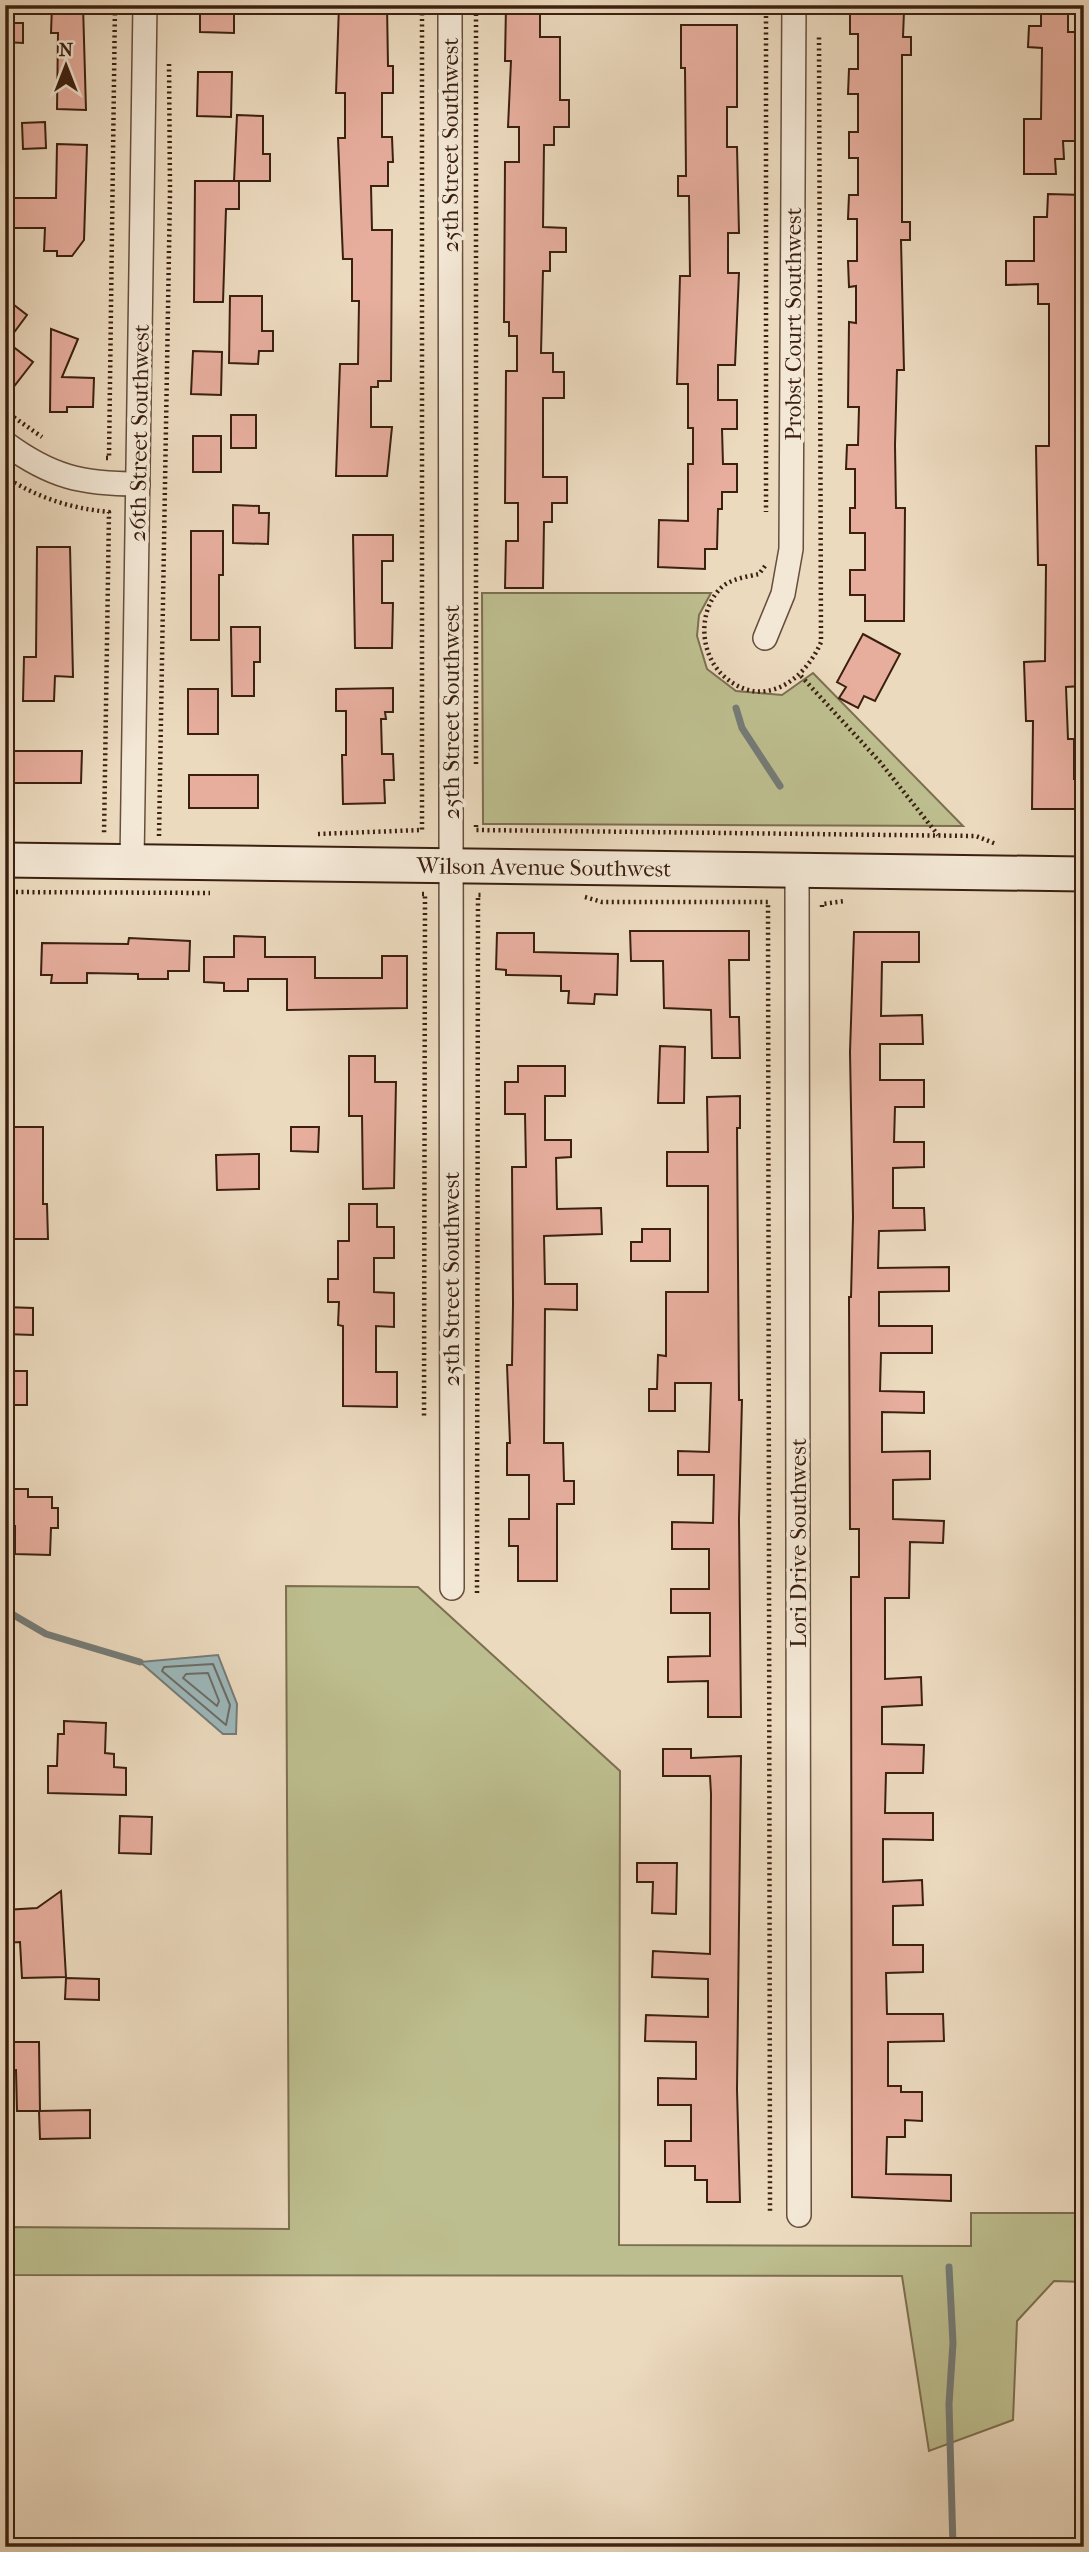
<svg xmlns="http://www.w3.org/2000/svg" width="1089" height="2552" viewBox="0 0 1089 2552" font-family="'IM FELL French Canon',serif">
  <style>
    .green { fill: #bdbe8f; stroke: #7c6f50; stroke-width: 2 }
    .water { fill: #9cb8bb; stroke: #757b77; stroke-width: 2 }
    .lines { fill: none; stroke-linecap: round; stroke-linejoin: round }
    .shore { stroke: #6c6c66; stroke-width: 2 }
    .stream { stroke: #757b77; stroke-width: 7 }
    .building { fill: #e7ae9e; stroke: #3b2010; stroke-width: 2 }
    .street-casing { stroke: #674e3c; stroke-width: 26 }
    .secondary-casing { stroke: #3b2010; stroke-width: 37 }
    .path { stroke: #3b2010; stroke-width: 4.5; stroke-dasharray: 2 3.5; stroke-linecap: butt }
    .street { stroke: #f3e7d5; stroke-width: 23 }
    .secondary { stroke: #f3e7d5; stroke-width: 33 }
    .labels { text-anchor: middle; stroke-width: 7; stroke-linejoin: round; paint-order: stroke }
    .street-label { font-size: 23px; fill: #3b2010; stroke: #f3e7d5 }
  </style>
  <rect width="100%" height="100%" fill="#ecdabf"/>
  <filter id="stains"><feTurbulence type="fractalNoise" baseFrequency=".00286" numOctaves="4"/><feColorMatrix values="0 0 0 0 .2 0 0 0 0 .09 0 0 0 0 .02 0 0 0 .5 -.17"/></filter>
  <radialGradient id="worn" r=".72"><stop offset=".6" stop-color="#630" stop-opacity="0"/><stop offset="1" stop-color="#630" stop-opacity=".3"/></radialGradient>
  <!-- green -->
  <g class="green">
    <polygon points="482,593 711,593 699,615 697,636 707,669 736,691 782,695 813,673 963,826 483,824"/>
    <polygon points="286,1586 418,1587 620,1771 619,2245 971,2246 971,2213 1084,2213 1084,2282 1054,2281 1017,2321 1013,2420 929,2451 902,2276 5,2275 5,2227 289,2229"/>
  </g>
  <!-- water -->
  <polygon class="water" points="218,1655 237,1704 236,1734 223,1734 140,1662"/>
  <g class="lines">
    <!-- shore -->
    <g class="shore">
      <polygon points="213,1664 230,1705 226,1725 162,1671 164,1667"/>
      <polygon points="208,1673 219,1701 217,1706 183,1678 186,1674"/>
    </g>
    <!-- stream -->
    <g class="stream">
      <polyline points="736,708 742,728 780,786"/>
      <polyline points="5,1610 46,1634 140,1662"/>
      <polyline points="949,2267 953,2343 949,2404 953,2547"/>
    </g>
  </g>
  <!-- building -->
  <g class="building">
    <polygon points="52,5 83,5 86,110 57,109 58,33 51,33"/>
    <polygon points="200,5 234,5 234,33 200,32"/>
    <polygon points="339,5 387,5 388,66 393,66 393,93 382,93 382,137 392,137 393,162 388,162 388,186 371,186 372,230 392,230 391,381 378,381 378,387 371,387 371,427 392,427 387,476 336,476 340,364 358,364 359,301 352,301 352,259 343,259 338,138 345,138 345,93 336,93"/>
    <polygon points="506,5 540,5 540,37 560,37 560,100 569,100 569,127 554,127 554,145 544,145 543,227 566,228 566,252 550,252 550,271 543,271 541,353 553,353 553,372 564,372 564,398 543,398 543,477 567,477 567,503 552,503 552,522 544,522 543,588 505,588 506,541 518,541 518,503 505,503 506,371 517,371 517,336 509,336 509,322 504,322 505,162 519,162 519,127 508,127 511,61 505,61"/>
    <polygon points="1041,8 1068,8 1068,32 1076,32 1076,56 1082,56 1080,141 1063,141 1064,159 1055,159 1056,174 1024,174 1024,119 1041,119 1042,48 1028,47 1029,26 1041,26"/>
    <polygon points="850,10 904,11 903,37 911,37 911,55 902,55 902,222 910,222 910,240 901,240 904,370 897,370 895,445 896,508 905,508 904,621 865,621 865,595 850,595 850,570 865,570 865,533 850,533 850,508 855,508 855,469 846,469 847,445 858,445 859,407 848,407 849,322 856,323 856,286 849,287 848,261 857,261 857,219 848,219 849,195 858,195 858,158 849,158 849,132 858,132 858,94 848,94 849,69 858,69 858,34 850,34"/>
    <polygon points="5,23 23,23 23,43 5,42"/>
    <polygon points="681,25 737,25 737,107 727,107 727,147 737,147 739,233 728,233 728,273 739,273 735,365 718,365 718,400 737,400 737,429 722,429 723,464 737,464 737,492 722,492 722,509 718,509 717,549 705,549 705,569 658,567 659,520 688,521 688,464 693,464 693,428 688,428 688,384 677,384 680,276 690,276 689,196 678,196 678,176 686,176 685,68 681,68"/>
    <polygon points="198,72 232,72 231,117 197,116"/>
    <polygon points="237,115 263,116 263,154 270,154 270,181 234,181"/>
    <polygon points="45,122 46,148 23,149 22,123"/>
    <polygon points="57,144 87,145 84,240 72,256 57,256 57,251 44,251 45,228 5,228 5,198 56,198"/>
    <polygon points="195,181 239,181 239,209 226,209 223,302 194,302"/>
    <polygon points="1048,194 1083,195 1081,333 1078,333 1078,368 1083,368 1083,623 1079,623 1081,686 1066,687 1068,739 1074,739 1074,779 1080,779 1080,809 1032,809 1033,721 1026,721 1024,662 1045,661 1046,565 1038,565 1036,446 1049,446 1049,304 1038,304 1038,284 1006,285 1006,261 1034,261 1034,217 1047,217"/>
    <polygon points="230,296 262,296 262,331 273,331 273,351 259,351 258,364 229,363"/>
    <polygon points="5,298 27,315 7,342 33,362 5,398"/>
    <polygon points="51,329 78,339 62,377 94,378 93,407 67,407 67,412 50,412"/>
    <polygon points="193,351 222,352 221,395 191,394"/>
    <rect x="231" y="415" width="25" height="33"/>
    <rect x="193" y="436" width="28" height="36"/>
    <polygon points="233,505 259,506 259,513 269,513 268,544 233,543"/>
    <polygon points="191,531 223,531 223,575 219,575 219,640 191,640"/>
    <polygon points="353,535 393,535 393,561 382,561 382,603 393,603 392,648 355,648"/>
    <polygon points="37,547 70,547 73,677 55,676 54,701 23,701 24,657 36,657"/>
    <polygon points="231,627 260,627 260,662 254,662 254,696 232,696"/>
    <polygon points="863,634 900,654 875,701 864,696 858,708 839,698 846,687 837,682"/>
    <polygon points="393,688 393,712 385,712 386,719 381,719 382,754 393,754 394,780 384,780 385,803 343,804 342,755 346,755 346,711 336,711 336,689"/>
    <rect x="188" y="689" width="30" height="45"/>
    <polygon points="5,751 82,751 81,783 5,783"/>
    <rect x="189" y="775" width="69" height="33"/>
    <polygon points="630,931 749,931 749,960 729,960 730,1017 739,1017 740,1058 712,1058 711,1010 664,1008 663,961 631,961"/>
    <polygon points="854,932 919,932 919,962 882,962 881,1016 922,1015 923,1044 880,1044 880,1080 924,1080 924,1107 895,1107 894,1142 924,1142 924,1167 893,1168 893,1208 924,1208 925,1230 879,1231 878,1268 949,1267 949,1291 879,1292 879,1326 932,1326 932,1353 881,1353 880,1391 924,1392 924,1413 882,1412 882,1452 930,1451 930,1479 893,1480 893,1519 944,1521 943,1543 910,1542 909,1598 885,1598 885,1679 921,1677 922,1705 882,1707 882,1744 924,1745 923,1773 886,1773 885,1813 933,1813 933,1840 883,1839 883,1882 922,1880 923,1905 893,1906 893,1945 923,1945 923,1972 886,1973 887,2014 943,2014 944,2041 888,2042 888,2086 901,2086 901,2092 922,2092 922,2121 905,2120 905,2137 887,2137 886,2174 951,2175 951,2201 852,2197 851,1608 851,1577 859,1577 859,1529 850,1529 849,1297 851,1297 853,1217 850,1052"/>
    <polygon points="497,933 534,933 534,952 618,954 617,995 595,994 594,1004 568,1003 569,991 561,991 561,976 506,975 506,970 496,969"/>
    <polygon points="234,936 265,937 265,957 315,957 315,978 382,978 382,956 407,956 407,1008 287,1010 287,979 248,979 248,991 224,991 224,983 204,982 204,957 234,957"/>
    <polygon points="129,938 190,941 189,971 168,971 168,979 138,979 138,974 87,973 87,983 51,983 52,975 41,975 42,943 128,944"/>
    <polygon points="660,1046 685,1047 684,1103 658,1103"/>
    <polygon points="349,1056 375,1056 375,1082 396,1082 394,1188 363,1189 362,1116 349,1116"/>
    <polygon points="518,1066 565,1066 565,1096 545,1096 545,1140 571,1140 571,1157 556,1158 557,1209 601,1208 602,1234 544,1236 545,1284 577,1284 577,1310 545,1309 544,1443 563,1443 564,1481 574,1481 574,1504 557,1504 557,1581 518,1581 518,1546 509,1546 509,1519 529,1519 529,1475 507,1475 507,1443 510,1443 507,1365 512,1365 513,1304 512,1167 526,1167 525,1114 505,1114 505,1082 518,1082"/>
    <polygon points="740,1096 740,1128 737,1128 739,1400 742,1400 739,1519 741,1717 708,1717 708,1681 668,1682 668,1657 710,1656 710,1613 671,1613 671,1589 709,1589 709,1549 672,1549 672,1522 713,1523 714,1475 678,1475 678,1451 709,1452 711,1383 675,1383 675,1411 649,1411 649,1389 657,1389 658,1355 666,1356 666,1292 708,1292 708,1186 667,1186 667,1152 708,1152 707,1097"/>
    <polygon points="5,1127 43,1127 43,1204 47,1204 48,1239 5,1239"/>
    <polygon points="291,1127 319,1127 318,1152 291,1151"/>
    <polygon points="259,1154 259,1189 217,1190 216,1155"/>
    <polygon points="349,1204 377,1204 377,1227 394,1227 394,1258 374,1258 374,1292 394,1293 394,1327 376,1326 376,1372 397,1372 397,1407 343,1406 343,1326 338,1325 339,1302 328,1302 328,1279 338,1279 338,1241 349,1241"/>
    <polygon points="642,1229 670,1229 670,1261 631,1261 631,1242 642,1242"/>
    <polygon points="5,1307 33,1308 33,1335 5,1334"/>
    <rect x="5" y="1371" width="22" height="34"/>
    <polygon points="5,1489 28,1489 28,1497 52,1497 52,1508 58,1508 58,1528 51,1528 50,1555 15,1554 15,1526 5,1526"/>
    <polygon points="64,1721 106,1723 105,1753 114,1754 114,1767 126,1768 126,1795 48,1793 48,1766 57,1766 58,1734 64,1734"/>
    <polygon points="663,1749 691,1749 691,1758 741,1756 737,2089 740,2202 707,2202 707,2180 695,2180 695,2166 665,2166 665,2141 691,2141 691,2105 658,2105 658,2078 696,2079 696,2042 645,2041 646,2015 708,2017 708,1979 652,1977 653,1951 710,1954 711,1794 710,1776 663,1776"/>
    <polygon points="120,1816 152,1817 151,1854 119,1853"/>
    <polygon points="637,1863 677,1863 676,1914 652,1913 653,1882 637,1882"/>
    <polygon points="61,1891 66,1977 22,1978 20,1942 5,1943 5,1910 37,1908"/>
    <polygon points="66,1978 99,1979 99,2000 65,1999"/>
    <polygon points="7,2042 39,2042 40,2111 90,2110 90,2138 40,2139 39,2111 17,2111 16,2070 7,2071"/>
  </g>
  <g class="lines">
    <!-- street casing -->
    <g class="street-casing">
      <g id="street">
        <polyline points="450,5 452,1588"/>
        <path d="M5,443C51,477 82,484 138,484"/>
        <polyline points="765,638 783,594 791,549 794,5"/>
        <polyline points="132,862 145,5"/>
        <polyline points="797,870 799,2215"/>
      </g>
    </g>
    <!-- secondary casing -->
    <g class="secondary-casing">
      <g id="secondary">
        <path id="s1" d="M5,860L1084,874"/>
      </g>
    </g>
    <!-- path -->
    <g class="path">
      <polyline points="766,5 766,512"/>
      <polyline points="5,411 42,437"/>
      <polyline points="106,458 109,458 115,5"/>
      <path d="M5,477C39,498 69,508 109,512L104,835"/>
      <path d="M765,566L759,574C746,577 728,579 719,590C697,614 700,657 726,678C764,710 805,680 821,642L819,35"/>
      <polyline points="801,676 880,762 938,835"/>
      <polyline points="476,764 476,5"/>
      <polyline points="476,825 476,830 976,836 996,844"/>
      <polyline points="318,834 422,830 422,5"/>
      <polyline points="159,836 170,192 169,62"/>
      <polyline points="5,892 210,893"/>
      <polyline points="422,894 425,894 424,1419"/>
      <polyline points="585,897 602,902 768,902 770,2212"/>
      <polyline points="822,907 822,904 845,901"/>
      <polyline points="477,1593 478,895 482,895"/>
    </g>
    <!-- street -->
    <use href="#street" class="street"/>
    <!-- secondary -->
    <use href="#secondary" class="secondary"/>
  </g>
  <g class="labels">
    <!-- street labels -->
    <g class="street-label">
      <text transform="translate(450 145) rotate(-90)" y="8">25th Street Southwest</text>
      <text transform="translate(793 324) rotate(-90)" y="8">Probst Court Southwest</text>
      <text transform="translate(139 433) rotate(-89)" y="8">26th Street Southwest</text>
      <text transform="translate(451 712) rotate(-90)" y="8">25th Street Southwest</text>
      <text dy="8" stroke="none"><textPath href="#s1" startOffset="539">Wilson Avenue Southwest</textPath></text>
      <text transform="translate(451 1279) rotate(-90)" y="8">25th Street Southwest</text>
      <text transform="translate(798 1543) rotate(-90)" y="8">Lori Drive Southwest</text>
    </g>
  </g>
  <!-- margin -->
  <rect width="1089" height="2552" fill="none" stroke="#ecdabf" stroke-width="28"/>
  <rect x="7" y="7" width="1075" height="2538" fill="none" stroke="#3b2010" stroke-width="3.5"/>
  <rect x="14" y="14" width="1061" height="2524" fill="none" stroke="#3b2010" stroke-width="2"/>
  <!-- north arrow -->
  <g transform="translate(66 66)" stroke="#f3e7d5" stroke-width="5" paint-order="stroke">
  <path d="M0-5L12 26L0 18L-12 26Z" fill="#3b2010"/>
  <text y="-10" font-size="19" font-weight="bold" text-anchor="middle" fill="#3b2010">N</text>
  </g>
  <rect width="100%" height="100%" filter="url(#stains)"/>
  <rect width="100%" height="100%" fill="url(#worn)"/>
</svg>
